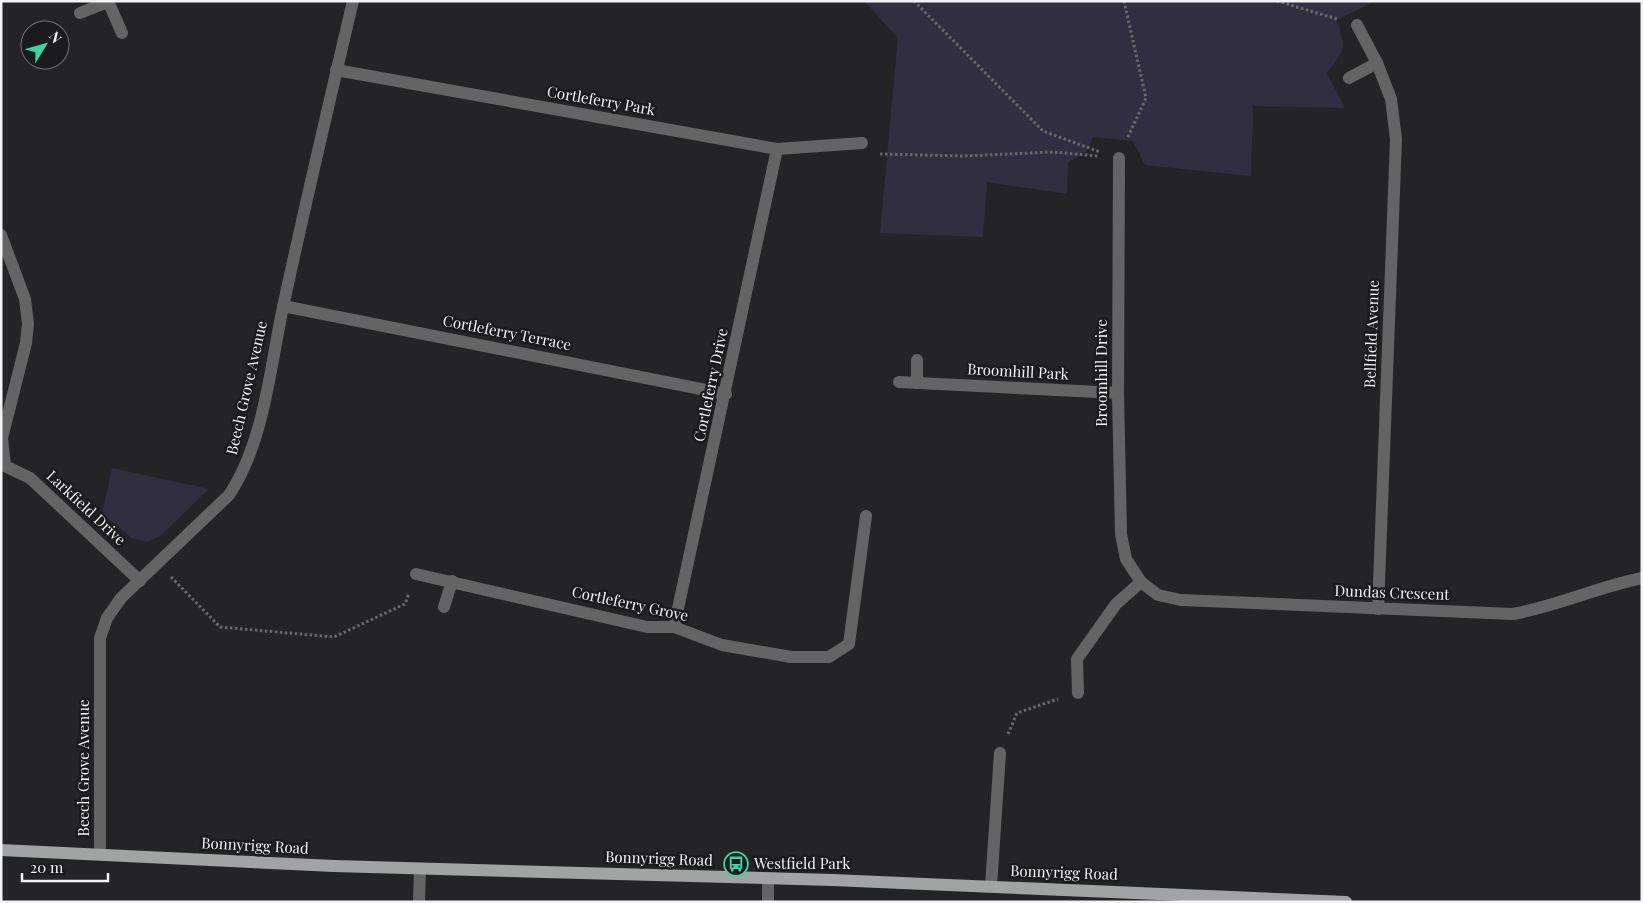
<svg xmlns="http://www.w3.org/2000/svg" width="1643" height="903" viewBox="0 0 1643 903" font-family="'Playfair Display',serif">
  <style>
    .grass { fill: #312e41 }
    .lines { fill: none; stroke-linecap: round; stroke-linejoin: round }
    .path { stroke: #69696c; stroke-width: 3; stroke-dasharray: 2.5 2.5; stroke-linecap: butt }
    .lane { stroke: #636463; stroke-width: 12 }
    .street { stroke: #636463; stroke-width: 12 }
    .primary { stroke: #a1a4a3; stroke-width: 12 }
    .labels { text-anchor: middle; stroke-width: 5; stroke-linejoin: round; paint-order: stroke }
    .street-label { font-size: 15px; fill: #f3f3f5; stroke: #1b1b1d }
    .poi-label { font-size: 15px; fill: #f3f3f5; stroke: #1b1b1d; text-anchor: start }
  </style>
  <rect width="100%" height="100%" fill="#242427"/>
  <!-- grass -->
  <g class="grass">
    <path d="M864,1H1376L1336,20C1347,47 1345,50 1327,73L1345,108L1253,106L1251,176L1145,165L1133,141L1093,137L1086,152L1068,162L1067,194L987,182L983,237L880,233L898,38Z"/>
    <polygon points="112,468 209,489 160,536 147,542 132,538 102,514"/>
  </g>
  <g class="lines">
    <!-- path -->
    <g class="path">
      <polyline points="914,1 1043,131 1100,152"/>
      <polyline points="1124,1 1146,98 1127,139"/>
      <polyline points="1277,1 1337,19"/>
      <polyline points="880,154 963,156 1053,152 1098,156"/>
      <polyline points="171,577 220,627 334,637 405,604 409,593"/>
      <polyline points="1008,734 1017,713 1058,699"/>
    </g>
    <!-- lane -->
    <g class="lane">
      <polyline points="1078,693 1077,659 1116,604 1141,582"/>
      <polyline points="991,886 1000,753"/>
    </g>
    <!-- street -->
    <g class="street">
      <polyline points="108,1 122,33"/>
      <polyline points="80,13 108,2"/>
      <polyline points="1357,25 1377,63 1391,99 1396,139 1378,609"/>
      <polyline points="336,70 777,149 862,143"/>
      <polyline points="1349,78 1377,63"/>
      <path d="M1119,158L1118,393L1121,534L1126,559L1141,582L1158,595L1181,600L1513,614C1557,606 1598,587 1642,578"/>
      <polyline points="1,235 25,299 28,324 26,343 2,438 5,466 30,478 140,581"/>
      <polyline points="283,306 726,394"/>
      <polyline points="899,382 1118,393"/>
      <polyline points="917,383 917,360"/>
      <polyline points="416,574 647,627 674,627 722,645 791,657 829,657 849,644 866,516"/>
      <polyline points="444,607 452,581"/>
      <polyline points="674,627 777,149"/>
      <path d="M100,854V638L107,618L121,598L229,495C264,443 270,368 283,307C305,205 329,103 353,1"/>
      <polyline points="419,902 420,869"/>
      <polyline points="768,902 768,878"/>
    </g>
    <!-- primary -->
    <polyline class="primary" points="1,850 334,866 832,880 1346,902"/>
  </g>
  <!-- icons -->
  <defs>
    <g id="bus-ring" transform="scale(1.25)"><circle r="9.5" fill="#1b1b1d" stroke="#3cd4a4" stroke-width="1.5"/><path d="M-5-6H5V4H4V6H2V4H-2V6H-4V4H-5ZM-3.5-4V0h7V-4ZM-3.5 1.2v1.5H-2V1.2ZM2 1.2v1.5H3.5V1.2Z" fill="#3cd4a4"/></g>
  </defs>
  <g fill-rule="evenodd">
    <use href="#bus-ring" x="736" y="864"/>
  </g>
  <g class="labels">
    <!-- street labels -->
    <g class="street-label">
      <text transform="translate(601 101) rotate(10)" y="5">Cortleferry Park</text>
      <text transform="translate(507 333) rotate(11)" y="5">Cortleferry Terrace</text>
      <text transform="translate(1372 334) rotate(-88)" y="5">Bellfield Avenue</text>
      <text transform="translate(1018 372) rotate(3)" y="5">Broomhill Park</text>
      <text transform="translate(1102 373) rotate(-90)" y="5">Broomhill Drive</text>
      <text transform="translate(711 385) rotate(-78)" y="5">Cortleferry Drive</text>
      <text transform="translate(247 388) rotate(-77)" y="5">Beech Grove Avenue</text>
      <text transform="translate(86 508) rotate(43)" y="5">Larkfield Drive</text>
      <text transform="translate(1392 593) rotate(2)" y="5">Dundas Crescent</text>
      <text transform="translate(630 604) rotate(12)" y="5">Cortleferry Grove</text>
      <text transform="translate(84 768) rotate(-90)" y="5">Beech Grove Avenue</text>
      <text transform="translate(255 846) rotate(3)" y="5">Bonnyrigg Road</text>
      <text transform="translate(659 859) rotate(2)" y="5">Bonnyrigg Road</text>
      <text transform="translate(1064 873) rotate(2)" y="5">Bonnyrigg Road</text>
    </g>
    <!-- poi labels -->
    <g class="poi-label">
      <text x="754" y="869">Westfield Park</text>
    </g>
  </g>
  <!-- border -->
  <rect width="1643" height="903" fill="none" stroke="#f3f3f5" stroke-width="5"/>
  <!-- north arrow -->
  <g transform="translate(45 45) rotate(53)"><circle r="24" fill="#1b1b1d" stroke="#717173"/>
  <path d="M0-4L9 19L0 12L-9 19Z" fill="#3cd4a4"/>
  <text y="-8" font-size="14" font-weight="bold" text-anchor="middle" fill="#f3f3f5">N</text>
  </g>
  <!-- scale -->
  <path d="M22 873v8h86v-8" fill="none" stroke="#f3f3f5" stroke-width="2.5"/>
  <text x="30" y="873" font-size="15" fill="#f3f3f5" stroke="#1b1b1d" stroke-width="4" paint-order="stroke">20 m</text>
</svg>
